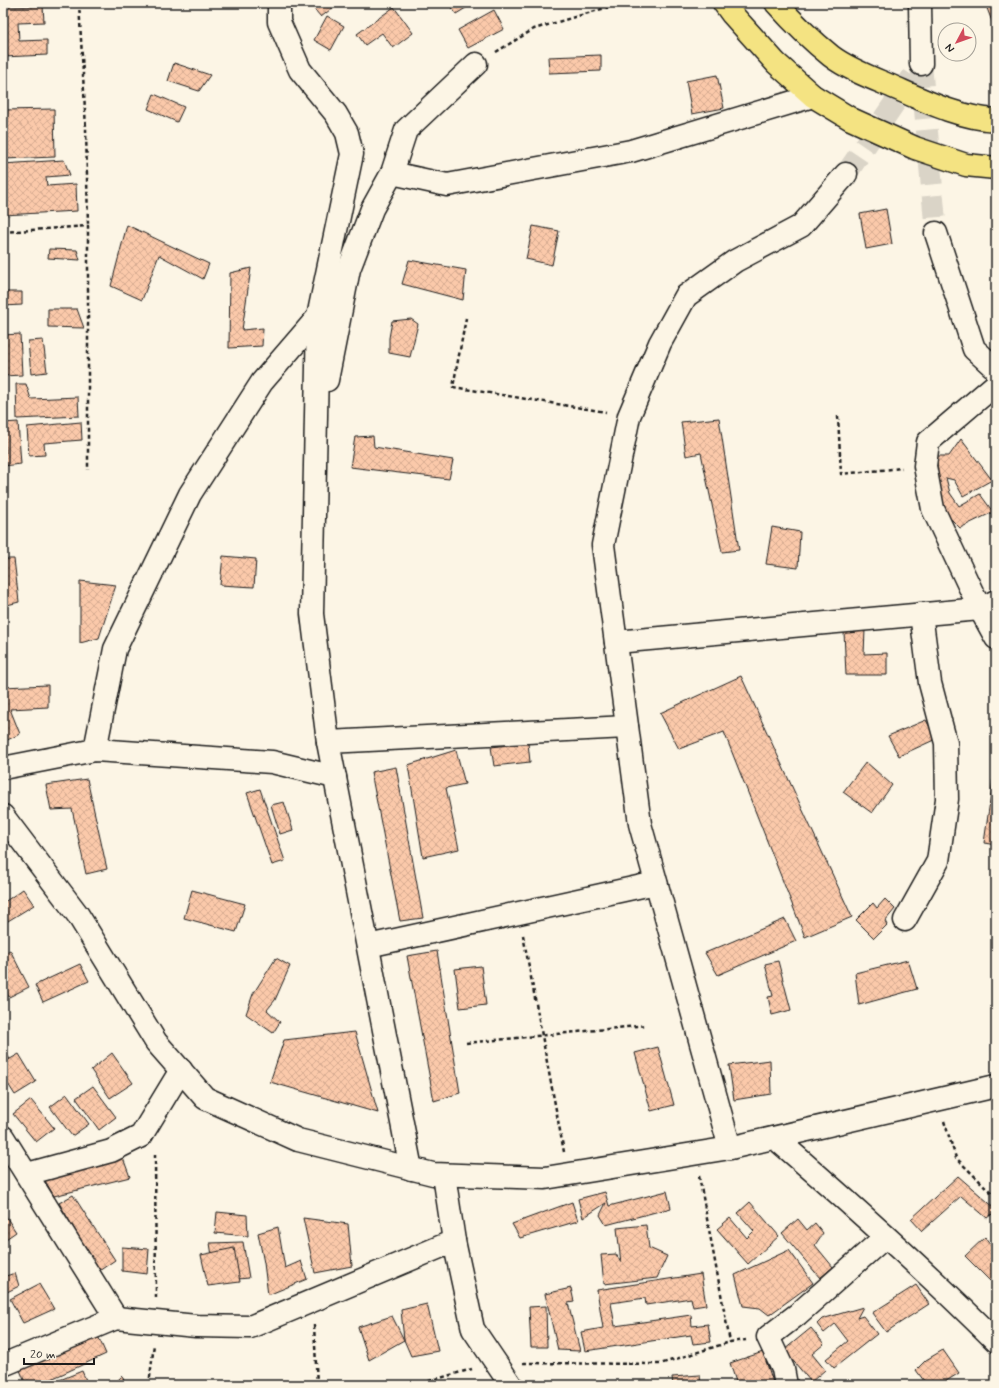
<svg xmlns="http://www.w3.org/2000/svg" width="999" height="1388" viewBox="0 0 999 1388" font-family="Mynerve,sans-serif">
  <style>
    .building { fill: url(#building-cross-hatch); stroke: #1c1c1c }
    .lines { fill: none; stroke-linecap: round; stroke-linejoin: round }
    .minor-tunnel { stroke: #dad4c7; stroke-width: 22; stroke-dasharray: 22 11; stroke-linecap: butt }
    .minor-casing { stroke: #1c1c1c; stroke-width: 25 }
    .highway-casing { stroke: #1c1c1c; stroke-width: 25 }
    .path { stroke: #1c1c1c; stroke-width: 2.5; stroke-dasharray: 4 3; stroke-linecap: butt }
    .minor { stroke: #fcf5e5; stroke-width: 22 }
    .highway { stroke: #f4e382; stroke-width: 22 }
  </style>
  <defs>
    <pattern id="building-cross-hatch" width="8" height="8" patternUnits="userSpaceOnUse"><rect width="8" height="8" fill="#fbc9aa"/><path d="M0 0l8 8M0 8l8-8" fill="none" stroke="#d7ac92"/></pattern>
  </defs>
  <rect width="100%" height="100%" fill="#fcf5e5"/>
  <filter id="ink" filterUnits="userSpaceOnUse"><feTurbulence type="fractalNoise" baseFrequency=".025" numOctaves="2"/><feDisplacementMap in="SourceGraphic" scale="8" xChannelSelector="R" yChannelSelector="G"/><feConvolveMatrix kernelMatrix="1 2 1 2 8 2 1 2 1" color-interpolation-filters="sRGB"/></filter>
  <g filter="url(#ink)">
    <!-- building -->
    <g class="building">
      <polygon points="309,3 332,3 335,6 321,17"/>
      <polygon points="449,3 474,3 456,14"/>
      <polygon points="985,3 996,3 996,32"/>
      <polygon points="43,6 44,22 18,23 19,41 47,40 47,55 3,57 3,7"/>
      <polygon points="394,7 413,33 393,48 382,33 365,45 357,34"/>
      <polygon points="494,10 504,29 468,48 458,30"/>
      <polygon points="327,16 344,26 331,50 314,40"/>
      <polygon points="601,55 601,71 549,73 548,57"/>
      <polygon points="174,63 210,75 199,91 168,81"/>
      <polygon points="717,75 724,108 692,114 686,81"/>
      <polygon points="154,94 184,107 177,122 148,109"/>
      <polygon points="54,109 55,157 3,159 3,110"/>
      <polygon points="64,160 70,175 46,177 47,186 76,184 77,211 3,215 3,164"/>
      <polygon points="886,209 892,244 866,249 860,214"/>
      <polygon points="127,225 209,264 203,279 159,255 142,300 111,286"/>
      <polygon points="533,226 559,231 552,265 526,259"/>
      <polygon points="49,249 77,250 80,260 48,258"/>
      <polygon points="409,260 466,270 463,300 402,284"/>
      <polygon points="251,268 242,330 263,328 262,346 229,348 230,273"/>
      <polygon points="3,292 22,292 22,305 3,306"/>
      <polygon points="48,309 77,309 84,328 48,327"/>
      <polygon points="411,319 418,324 410,357 389,353 389,338 392,321"/>
      <polygon points="20,334 22,375 3,376 3,335"/>
      <polygon points="43,340 47,372 31,374 28,341"/>
      <polygon points="16,384 26,384 31,399 78,397 79,416 17,419"/>
      <polygon points="719,418 739,550 722,552 701,453 686,456 681,422"/>
      <polygon points="18,422 21,464 3,466 3,453 6,453 4,423"/>
      <polygon points="81,422 82,440 44,443 45,455 29,456 27,427"/>
      <polygon points="373,436 374,447 453,460 449,479 350,467 355,437"/>
      <polygon points="961,439 992,480 963,496 954,480 946,478 950,493 959,506 980,494 993,512 960,528 943,511 938,488 937,456 949,456"/>
      <polygon points="772,527 800,532 798,568 766,564"/>
      <polygon points="223,556 256,559 254,587 220,585"/>
      <polygon points="3,559 14,559 19,602 3,606"/>
      <polygon points="80,581 116,585 99,638 80,643"/>
      <polygon points="865,630 864,654 887,653 887,675 846,675 844,632"/>
      <polygon points="741,676 852,917 805,937 724,732 679,749 660,713"/>
      <polygon points="48,685 48,707 10,709 20,734 3,742 3,687"/>
      <polygon points="926,720 936,739 899,756 888,736"/>
      <polygon points="528,743 530,762 494,766 491,747"/>
      <polygon points="456,750 465,784 446,788 459,849 423,857 408,765"/>
      <polygon points="866,762 892,785 872,813 843,792"/>
      <polygon points="396,767 423,918 400,921 371,772"/>
      <polygon points="87,779 107,869 86,874 72,809 51,810 46,785"/>
      <polygon points="993,780 996,780 996,845 984,843"/>
      <polygon points="260,789 285,861 272,865 247,793"/>
      <polygon points="284,802 293,830 280,834 271,805"/>
      <polygon points="23,889 34,905 3,924 3,903"/>
      <polygon points="192,890 245,904 236,932 184,918"/>
      <polygon points="885,899 895,909 885,921 887,925 874,938 856,920 873,903 877,908"/>
      <polygon points="785,919 796,941 718,975 705,953"/>
      <polygon points="10,950 29,987 9,997 3,985 3,954"/>
      <polygon points="437,951 460,1093 434,1101 407,956"/>
      <polygon points="276,958 290,966 275,1000 267,1010 280,1022 273,1033 246,1014 253,994"/>
      <polygon points="908,960 917,989 859,1005 855,973"/>
      <polygon points="778,961 791,1010 772,1015 768,997 773,996 765,964"/>
      <polygon points="80,964 89,981 43,1002 35,985"/>
      <polygon points="481,966 486,1005 460,1008 455,969"/>
      <polygon points="355,1032 378,1113 270,1082 284,1040"/>
      <polygon points="658,1047 674,1105 651,1111 635,1053"/>
      <polygon points="3,1050 10,1059 3,1065"/>
      <polygon points="112,1053 133,1083 110,1098 91,1070"/>
      <polygon points="19,1054 36,1082 15,1095 3,1076 3,1063"/>
      <polygon points="770,1060 771,1094 734,1100 729,1065"/>
      <polygon points="93,1086 116,1117 99,1130 76,1098"/>
      <polygon points="67,1094 89,1124 72,1136 50,1107"/>
      <polygon points="31,1100 54,1128 36,1142 13,1114"/>
      <polygon points="123,1158 130,1177 54,1196 44,1179"/>
      <polygon points="958,1176 996,1209 996,1211 987,1218 961,1196 922,1231 911,1219"/>
      <polygon points="667,1191 671,1208 606,1225 600,1215 606,1203 583,1218 578,1199 605,1192 609,1206"/>
      <polygon points="73,1195 115,1260 99,1271 59,1203"/>
      <polygon points="572,1202 578,1221 520,1238 512,1224"/>
      <polygon points="750,1202 779,1236 748,1264 717,1229 730,1218 747,1238 754,1231 738,1213"/>
      <polygon points="3,1212 16,1232 3,1241"/>
      <polygon points="217,1212 247,1215 248,1236 215,1233"/>
      <polygon points="303,1218 348,1224 352,1266 315,1273"/>
      <polygon points="798,1219 807,1230 815,1223 823,1233 815,1245 833,1267 820,1278 782,1233"/>
      <polygon points="646,1225 649,1248 667,1256 657,1278 604,1284 601,1255 616,1254 621,1263 617,1228"/>
      <polygon points="278,1227 285,1268 301,1261 307,1279 268,1295 264,1263 258,1233"/>
      <polygon points="985,1237 996,1252 996,1272 990,1281 965,1256"/>
      <polygon points="243,1242 249,1278 216,1281 210,1243"/>
      <polygon points="122,1247 149,1249 147,1274 122,1271"/>
      <polygon points="234,1248 240,1282 208,1286 201,1255"/>
      <polygon points="789,1250 813,1283 769,1315 760,1308 743,1306 735,1275"/>
      <polygon points="15,1273 19,1286 7,1292 3,1277"/>
      <polygon points="701,1274 706,1305 693,1307 691,1298 646,1305 645,1298 611,1303 615,1326 691,1315 692,1326 708,1324 711,1342 693,1344 691,1335 585,1351 581,1332 603,1328 597,1290"/>
      <polygon points="39,1284 54,1309 23,1323 10,1299"/>
      <polygon points="916,1285 929,1304 886,1332 872,1313"/>
      <polygon points="571,1288 574,1302 568,1303 580,1351 558,1350 545,1294"/>
      <polygon points="427,1304 438,1351 411,1356 404,1340 401,1310"/>
      <polygon points="546,1306 547,1347 531,1347 529,1307"/>
      <polygon points="863,1307 857,1318 863,1316 877,1334 834,1368 826,1359 848,1341 835,1324 824,1333 817,1324 822,1319"/>
      <polygon points="392,1316 404,1340 369,1360 358,1327"/>
      <polygon points="811,1328 824,1344 812,1354 825,1370 811,1382 784,1350"/>
      <polygon points="98,1336 106,1354 47,1381 48,1385 26,1385 20,1370"/>
      <polygon points="943,1350 959,1373 940,1385 927,1385 916,1370 926,1360"/>
      <polygon points="763,1352 774,1385 737,1385 730,1363"/>
      <polygon points="82,1371 88,1385 50,1384"/>
      <polygon points="7,1374 11,1385 3,1385 3,1376"/>
      <polygon points="700,1375 701,1385 673,1385 672,1377"/>
      <polygon points="122,1376 126,1385 113,1385"/>
    </g>
    <g class="lines">
      <!-- minor-tunnel -->
      <g class="minor-tunnel">
        <polyline points="921,64 936,233"/>
        <polyline points="846,174 913,76"/>
      </g>
      <!-- minor casing -->
      <g class="minor-casing">
        <g id="minor">
          <polyline points="920,3 921,64"/>
          <polyline points="392,173 447,185 631,151 813,96"/>
          <polyline points="936,233 974,349 996,369"/>
          <polyline points="318,317 312,614 328,742"/>
          <polyline points="327,380 349,269 372,209 392,173 406,130 476,64"/>
          <polyline points="996,384 928,442 925,466 933,509 980,609 996,601"/>
          <polyline points="616,642 980,609 996,638"/>
          <polyline points="95,750 115,649 190,494 262,382 318,317 352,154 347,133 336,114 300,70 279,22 279,3"/>
          <polyline points="3,768 95,750 272,762 335,777"/>
          <polyline points="3,816 78,915 156,1042 205,1098 298,1140 433,1174 545,1178 730,1148 996,1086"/>
          <polyline points="905,920 938,861 947,799 946,743 930,683 921,614"/>
          <polyline points="368,946 656,883"/>
          <polyline points="3,1137 116,1318"/>
          <path d="M775,1138C850,1203 925,1270 996,1341"/>
          <polyline points="730,1148 640,824 603,545 629,416 660,343 686,296 735,261 801,226 846,174"/>
          <polyline points="411,1169 328,742 627,727"/>
          <polyline points="27,1174 111,1151 141,1136 181,1070"/>
          <polyline points="444,1175 454,1241 473,1329 511,1385"/>
          <polyline points="3,1365 116,1318 196,1326 250,1327 454,1241"/>
          <polyline points="786,1385 783,1369 768,1337 798,1314 885,1237"/>
        </g>
      </g>
      <!-- highway casing -->
      <g class="highway-casing">
        <g id="highway">
          <polyline points="724,3 732,14 776,63 813,96 851,119 915,148 966,165 996,168"/>
          <path d="M776,3C793,22 811,40 831,56C848,69 872,78 891,86C925,101 959,118 996,120"/>
        </g>
      </g>
      <!-- path -->
      <g class="path">
        <polyline points="79,3 86,128 88,226"/>
        <polyline points="496,52 534,29 622,3"/>
        <polyline points="3,232 88,226 88,470"/>
        <polyline points="466,318 453,387 606,412"/>
        <polyline points="838,416 841,474 902,468"/>
        <polyline points="523,935 564,1152"/>
        <polyline points="466,1043 647,1025"/>
        <polyline points="944,1121 956,1158 996,1197"/>
        <polyline points="155,1154 156,1299"/>
        <polyline points="699,1176 730,1342 746,1340"/>
        <polyline points="314,1325 317,1385"/>
        <polyline points="523,1363 660,1364 730,1342"/>
        <polyline points="149,1385 154,1344"/>
        <polyline points="415,1385 472,1369"/>
      </g>
      <!-- minor -->
      <use href="#minor" class="minor"/>
      <!-- highway -->
      <use href="#highway" class="highway"/>
    </g>
  </g>
  <!-- margin -->
  <rect width="999" height="1388" fill="none" stroke="#fcf5e5" stroke-width="16"/>
  <rect x="8" y="8" width="983" height="1372" fill="none" stroke="#1c1c1c" stroke-width="1.5" filter="url(#ink)"/>
  <!-- north arrow -->
  <g transform="translate(957 42) rotate(229)"><circle r="19" fill="#fcf5e5" stroke="#a29e95"/>
  <path d="M0-3L7 15L0 10L-7 15Z" fill="#d1495b"/>
  <text y="-6" font-size="11" font-weight="bold" text-anchor="middle" fill="#1c1c1c">N</text>
  </g>
  <!-- scale -->
  <path d="M24 1358v6h70v-6" fill="none" stroke="#1c1c1c" stroke-width="2"/>
  <text x="30" y="1358" font-size="12" fill="#1c1c1c" stroke="#fcf5e5" stroke-width="3" paint-order="stroke">20 m</text>
</svg>
